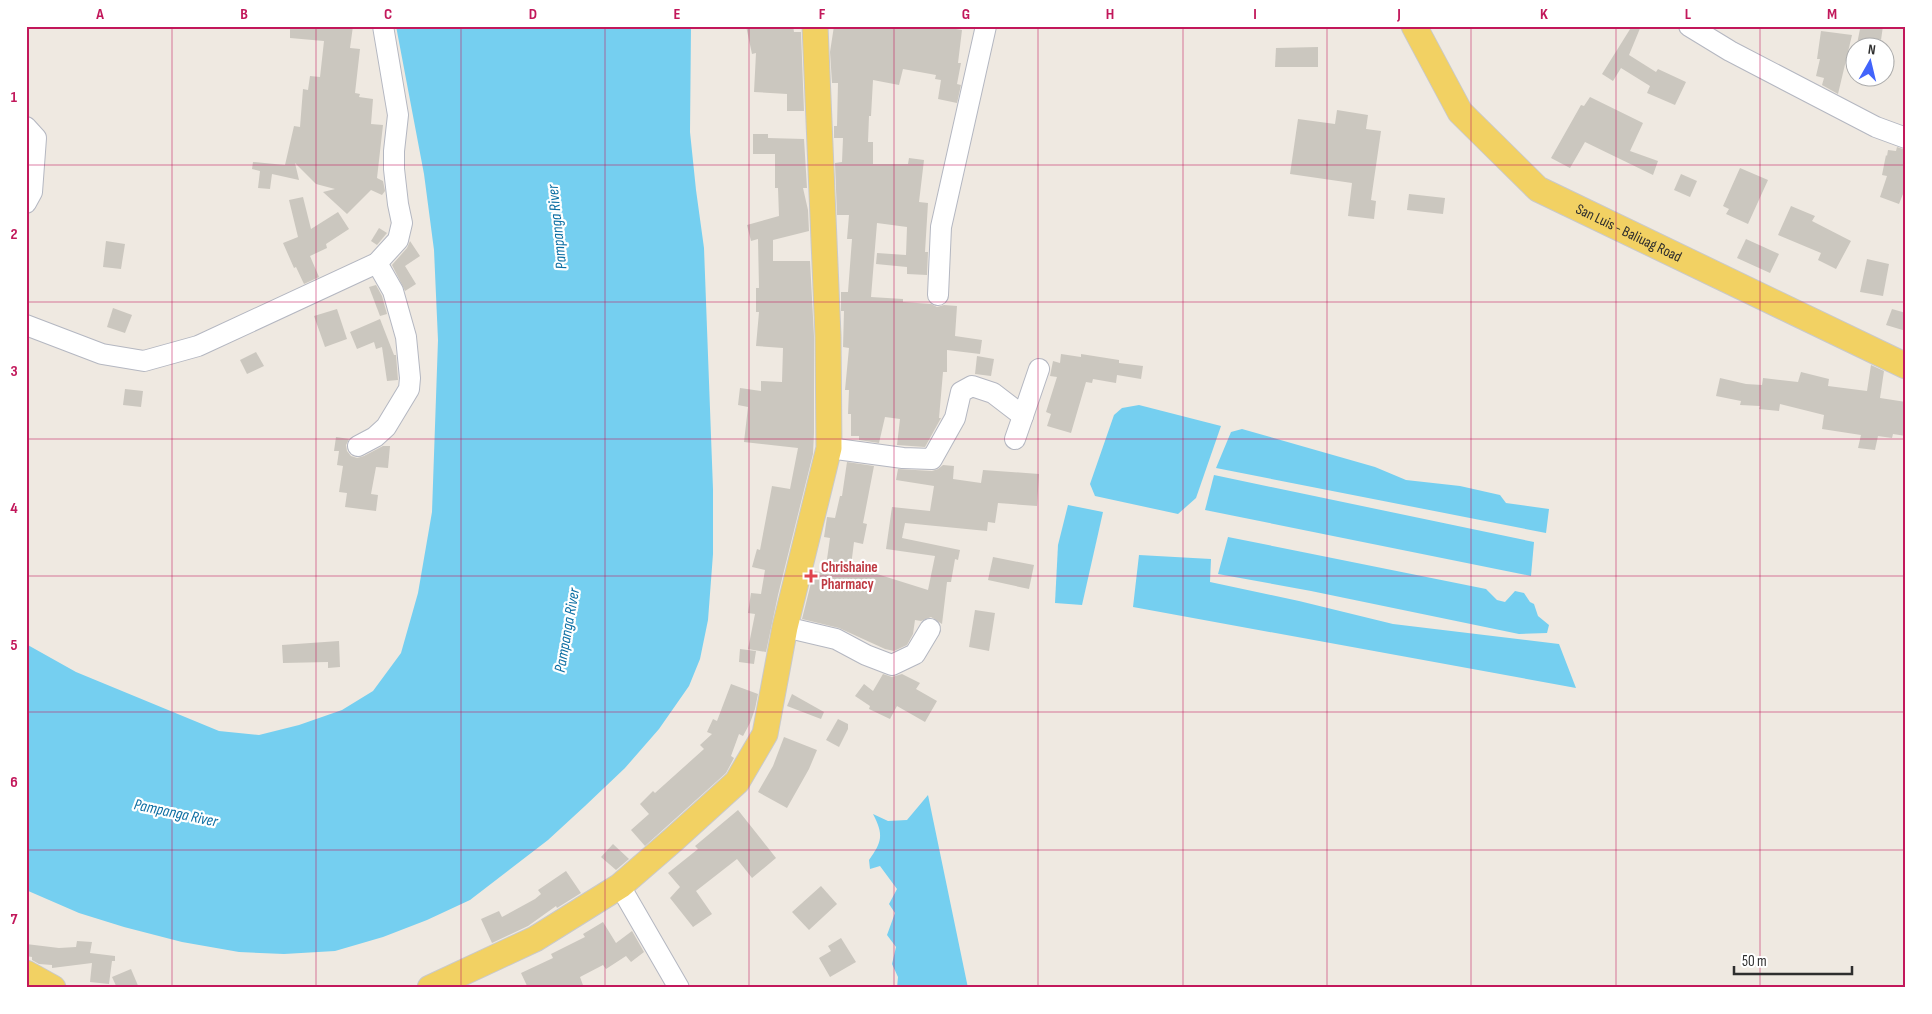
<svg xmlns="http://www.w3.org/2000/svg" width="1932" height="1014" viewBox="0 0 1932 1014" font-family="'Sofia Sans Condensed',sans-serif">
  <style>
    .water { fill: #75cff0 }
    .building { fill: #cbc7bf }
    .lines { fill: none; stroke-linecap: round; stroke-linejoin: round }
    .minor-casing { stroke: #b4b7c1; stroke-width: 22 }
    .major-casing { stroke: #c9c9c9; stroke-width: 27 }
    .minor { stroke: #fff; stroke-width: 20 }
    .major { stroke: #f2d163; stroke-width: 25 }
    .grid { fill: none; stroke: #c2185b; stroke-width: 1; stroke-opacity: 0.55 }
    .health-dot { fill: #e0444e; stroke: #fff; stroke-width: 2 }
    .labels { text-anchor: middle; stroke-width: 4.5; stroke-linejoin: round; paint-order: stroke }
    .street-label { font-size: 15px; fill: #2e2e2e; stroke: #fff }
    .health-label { font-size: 15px; font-weight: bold; fill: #be3a42; stroke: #fff; text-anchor: start }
    .water-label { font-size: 16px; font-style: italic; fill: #0d6fa3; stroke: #fff }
    .neatline { fill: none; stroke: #c2185b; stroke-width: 2 }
    .grid-label { font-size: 16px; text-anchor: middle; font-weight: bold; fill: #c2185b }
  </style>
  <rect width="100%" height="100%" fill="#efe9e1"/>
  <!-- water -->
  <g class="water">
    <polygon points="396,26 691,26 690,132 696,190 704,248 713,489 713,554 708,620 700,659 689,686 659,729 625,768 585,806 548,840 470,900 427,920 383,937 335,951 284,954 239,952 182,942 124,927 79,913 26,890 26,644 76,672 219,731 259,735 299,725 342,710 373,691 401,653 418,593 432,512 438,340 434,250 424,174"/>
    <polygon points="1139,405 1221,426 1196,498 1178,514 1095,496 1090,484 1114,415 1122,408"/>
    <polygon points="1242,429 1375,467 1406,480 1460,486 1500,495 1506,503 1549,509 1546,533 1216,468 1231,432"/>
    <polygon points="1214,475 1534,542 1531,576 1205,510"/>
    <polygon points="1068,505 1103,512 1082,605 1055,603 1058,545"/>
    <polygon points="1228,537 1486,589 1497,600 1505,602 1515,591 1524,593 1530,602 1534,604 1538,616 1549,625 1547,633 1519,634 1311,591 1218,574"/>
    <polygon points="1139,555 1211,559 1210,582 1299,601 1393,624 1559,644 1576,688 1133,607"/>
    <path d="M928,795L968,988H897L898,977L892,964L896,947L887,935L895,913L889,904L897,889L880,866L870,869L869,860C882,842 884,835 873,814L888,821L907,820Z"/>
  </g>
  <!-- building -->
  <g class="building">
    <polygon points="290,26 353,26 350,48 360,49 355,93 360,94 359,97 373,99 371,124 383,125 377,178 383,181 385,191 382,195 371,190 347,214 323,192 335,189 316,184 295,163 299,180 272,174 270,189 258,188 260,171 252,169 253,162 285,165 294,126 300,127 303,89 308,90 310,76 320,77 324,41 290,38"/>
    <polygon points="746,26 793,26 794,32 801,32 804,111 787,111 787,94 754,92 756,53 752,54"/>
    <polygon points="834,26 938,26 962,30 958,63 961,63 957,84 961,85 957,103 938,99 941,80 935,79 936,75 903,69 899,85 873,80 871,116 869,116 868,142 873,142 873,164 908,164 909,158 924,160 919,202 928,203 925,252 928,252 927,275 907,274 907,267 876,264 877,253 906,255 907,227 877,223 871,297 903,299 903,302 931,304 937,307 944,305 957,306 955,336 982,340 980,354 947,350 947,372 943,372 939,418 941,418 925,447 897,445 900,419 885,417 879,443 859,440 859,436 851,436 851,414 848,414 849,390 845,390 849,348 843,347 844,311 841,311 841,292 848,292 852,239 847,239 849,215 837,215 835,163 842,162 843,138 834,138 834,126 837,126 838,83 832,83 830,52"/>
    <polygon points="1632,26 1641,26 1629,55 1656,72 1658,69 1686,82 1675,105 1647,93 1650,86 1621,68 1613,81 1602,74"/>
    <polygon points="1862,26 1883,26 1881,40 1875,39 1874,47 1857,44 1860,29 1861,29"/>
    <polygon points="1821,31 1852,35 1838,94 1822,85 1824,78 1816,76 1820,59 1817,59"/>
    <polygon points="1318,47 1318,67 1275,67 1276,48"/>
    <polygon points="1590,97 1643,123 1630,151 1658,161 1653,175 1585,142 1570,168 1551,158 1581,105 1584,106"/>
    <polygon points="1337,110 1368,115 1366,129 1381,131 1371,200 1376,201 1374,219 1348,216 1352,183 1290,174 1298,119 1335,124"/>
    <polygon points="753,134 768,134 768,138 804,139 807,188 803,188 808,210 809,231 773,240 773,261 810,261 814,336 814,433 813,454 778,595 766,652 748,649 755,614 748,613 751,593 761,594 765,570 752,567 757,549 760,550 772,486 790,489 798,448 744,442 748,407 738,405 740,388 761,391 761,381 782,382 783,348 756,346 759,312 756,312 756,288 759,288 758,239 751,241 747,225 779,216 778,188 775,188 775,154 753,154"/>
    <polygon points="1897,147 1906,150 1905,189 1899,204 1880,197 1887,176 1882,175 1886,155 1887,156 1888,150 1896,151"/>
    <polygon points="1740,168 1768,180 1748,224 1726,214 1729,209 1723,206"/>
    <polygon points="1681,174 1697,181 1690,197 1674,190"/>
    <polygon points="1409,194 1445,198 1443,214 1407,210"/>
    <polygon points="303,197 311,229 338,212 349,229 326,244 327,248 310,256 319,277 304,284 296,267 294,268 283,243 298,237 289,200"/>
    <polygon points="1791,206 1815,216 1812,221 1851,241 1836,269 1818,260 1821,253 1778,235"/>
    <polygon points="379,228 387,233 377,245 371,241"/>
    <polygon points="1746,239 1779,254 1770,273 1737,258"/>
    <polygon points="106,241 125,244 121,269 103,267"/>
    <polygon points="410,241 420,256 405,266 416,284 405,291 392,265 407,248"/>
    <polygon points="1867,259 1889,264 1883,296 1860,292"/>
    <polygon points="376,285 382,296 387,314 380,316 369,287"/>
    <polygon points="113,308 132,315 125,333 107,327"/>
    <polygon points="337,309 347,339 325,347 314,316"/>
    <polygon points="1892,309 1906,313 1906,331 1886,325"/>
    <polygon points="380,319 394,355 396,355 398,380 387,381 382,347 376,349 374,342 357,349 350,332"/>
    <polygon points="256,352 264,366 247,374 240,360"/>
    <polygon points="1061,354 1081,357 1081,354 1119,360 1119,363 1143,366 1141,379 1117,375 1116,383 1093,379 1092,383 1086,382 1071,433 1047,426 1051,414 1046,412 1057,377 1050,376 1053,361 1060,363"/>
    <polygon points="977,356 994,359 991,376 975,374"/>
    <polygon points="1871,365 1884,371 1880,398 1906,402 1906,436 1893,434 1892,438 1878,436 1875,450 1858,448 1861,435 1822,429 1824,415 1780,404 1779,411 1759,409 1760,406 1740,405 1741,401 1716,396 1720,378 1746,384 1762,385 1763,378 1798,382 1801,372 1829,379 1828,386 1867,391"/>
    <polygon points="125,389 143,391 141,407 123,405"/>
    <polygon points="336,437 349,439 346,445 347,451 351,456 357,458 364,456 383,446 390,446 388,468 376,467 371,494 378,495 376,511 345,507 347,493 339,492 343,466 337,465 339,451 334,451"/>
    <polygon points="847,462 874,466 863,523 867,524 863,544 854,542 851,566 877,570 877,574 928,590 935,556 886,549 892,507 930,511 934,486 896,480 898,469 932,471 938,469 943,465 954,466 953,479 981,483 983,470 1039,474 1037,506 998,503 995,523 988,522 987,531 905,523 902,538 960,550 958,560 955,559 951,582 947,582 942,624 931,617 921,621 915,620 913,634 907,645 894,651 885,649 839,628 802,619 814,571 825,573 830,538 824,537 827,517 835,518 840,496 842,496"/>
    <polygon points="993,557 1034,565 1029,589 988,580"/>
    <polygon points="975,610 995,613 989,651 969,647"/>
    <polygon points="339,641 340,667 328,668 328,662 283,663 282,645"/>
    <polygon points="740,649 756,651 754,664 739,662"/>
    <polygon points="883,674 892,677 902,674 920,683 916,689 937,701 925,722 897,706 890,719 869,709 870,706 855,696 864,684 873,691"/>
    <polygon points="731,684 758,694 755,709 750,723 743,736 739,734 731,756 734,758 726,773 645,846 631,830 649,814 640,804 653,791 655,793 704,749 700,745 712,734 707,732 713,719 717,721"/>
    <polygon points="792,694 824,712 821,719 787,706"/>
    <polygon points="838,719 848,724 848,729 839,747 826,740"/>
    <polygon points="784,737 817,750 809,769 787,808 758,792 773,766"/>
    <polygon points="738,810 776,858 752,878 737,859 696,891 712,914 693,927 670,898 680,887 668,873 698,849 695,846"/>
    <polygon points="613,844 629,859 616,870 601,857"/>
    <polygon points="566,871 581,893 557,908 556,906 528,926 492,943 481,919 499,911 502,917 535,899 541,894 538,890"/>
    <polygon points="821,886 837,904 809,930 792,912"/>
    <polygon points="603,922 616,943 632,931 644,952 631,962 626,956 606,969 603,965 580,977 584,988 528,988 521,973 553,958 551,954 585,937 583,934"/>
    <polygon points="841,938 856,962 830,977 819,958 831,951 828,946"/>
    <polygon points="77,941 92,942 90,953 115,956 115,961 112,961 109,984 90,982 92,963 52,968 52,965 39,964 32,960 32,957 26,956 26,944 59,948 76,947"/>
    <polygon points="131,969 139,988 117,988 112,977"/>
  </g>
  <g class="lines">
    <!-- minor casing -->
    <g class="minor-casing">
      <g id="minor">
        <polyline points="1689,26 1730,51 1876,127 1906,138"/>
        <polyline points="26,127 36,138 32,192 26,203"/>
        <polyline points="938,295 941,227 986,26"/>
        <polyline points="26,325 102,354 144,361 198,346 377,263 398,240 402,223 398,204 394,169 394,151 398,115 383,26"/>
        <polyline points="1015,439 1023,416"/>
        <polyline points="358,446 375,437 386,427 409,389 410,378 406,337 393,291 377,263"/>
        <polyline points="829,448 903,458 932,459 955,418 961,392 972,386 993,393 1023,416 1039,369"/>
        <polyline points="785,627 836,639 866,655 892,665 915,654 930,629"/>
        <polyline points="620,886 679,988"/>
      </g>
    </g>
    <!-- major casing -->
    <g class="major-casing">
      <g id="major">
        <path id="s1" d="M1414,26L1460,112L1538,189L1906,366"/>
        <polyline points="26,973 53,988"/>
        <polyline points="430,988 535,939 620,886 673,840 737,782 765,734 785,627 829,448 828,336 815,26"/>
      </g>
    </g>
    <!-- minor -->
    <use href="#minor" class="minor"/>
    <!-- major -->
    <use href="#major" class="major"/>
  </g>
  <!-- grid -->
  <path class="grid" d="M172,26V988M316,26V988M461,26V988M605,26V988M749,26V988M894,26V988M1038,26V988M1183,26V988M1327,26V988M1471,26V988M1616,26V988M1760,26V988M26,165H1906M26,302H1906M26,439H1906M26,576H1906M26,712H1906M26,850H1906"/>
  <!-- markers -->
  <path class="health-dot" d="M808.5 568.5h5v5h5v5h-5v5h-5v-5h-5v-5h5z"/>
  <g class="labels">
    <!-- street labels -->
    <g class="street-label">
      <text dy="5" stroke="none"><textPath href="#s1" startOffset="308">San Luis - Baliuag Road</textPath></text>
    </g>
    <!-- health labels -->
    <g class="health-label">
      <text x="821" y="572">Chrishaine<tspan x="821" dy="17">Pharmacy</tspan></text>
    </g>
    <!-- water labels -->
    <g class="water-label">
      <text transform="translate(556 227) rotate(-96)" y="6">Pampanga River</text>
      <text transform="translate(566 630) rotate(-80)" y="6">Pampanga River</text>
      <text transform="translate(176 812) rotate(12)" y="6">Pampanga River</text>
    </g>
  </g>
  <!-- border -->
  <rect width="1932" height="1014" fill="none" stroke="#ffffff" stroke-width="55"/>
  <!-- north arrow -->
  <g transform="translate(1870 62) rotate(8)"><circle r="24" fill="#ffffff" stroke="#ababab"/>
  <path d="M0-4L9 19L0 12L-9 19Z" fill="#4264fb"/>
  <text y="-8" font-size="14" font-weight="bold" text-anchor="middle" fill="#2e2e2e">N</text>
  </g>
  <!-- scale -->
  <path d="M1734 966v8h118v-8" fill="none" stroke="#2e2e2e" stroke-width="2.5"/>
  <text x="1742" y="966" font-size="15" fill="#2e2e2e" stroke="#ffffff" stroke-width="4" paint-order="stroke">50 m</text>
  <rect x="28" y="28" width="1876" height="958" class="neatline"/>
  <g class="grid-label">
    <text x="100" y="19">A</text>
    <text x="244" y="19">B</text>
    <text x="388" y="19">C</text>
    <text x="533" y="19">D</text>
    <text x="677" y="19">E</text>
    <text x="822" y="19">F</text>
    <text x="966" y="19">G</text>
    <text x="1110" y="19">H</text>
    <text x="1255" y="19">I</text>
    <text x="1399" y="19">J</text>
    <text x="1544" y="19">K</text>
    <text x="1688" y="19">L</text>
    <text x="1832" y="19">M</text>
    <text x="14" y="102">1</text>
    <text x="14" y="239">2</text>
    <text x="14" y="376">3</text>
    <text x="14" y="513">4</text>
    <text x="14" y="650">5</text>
    <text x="14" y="787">6</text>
    <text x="14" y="924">7</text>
  </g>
</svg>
